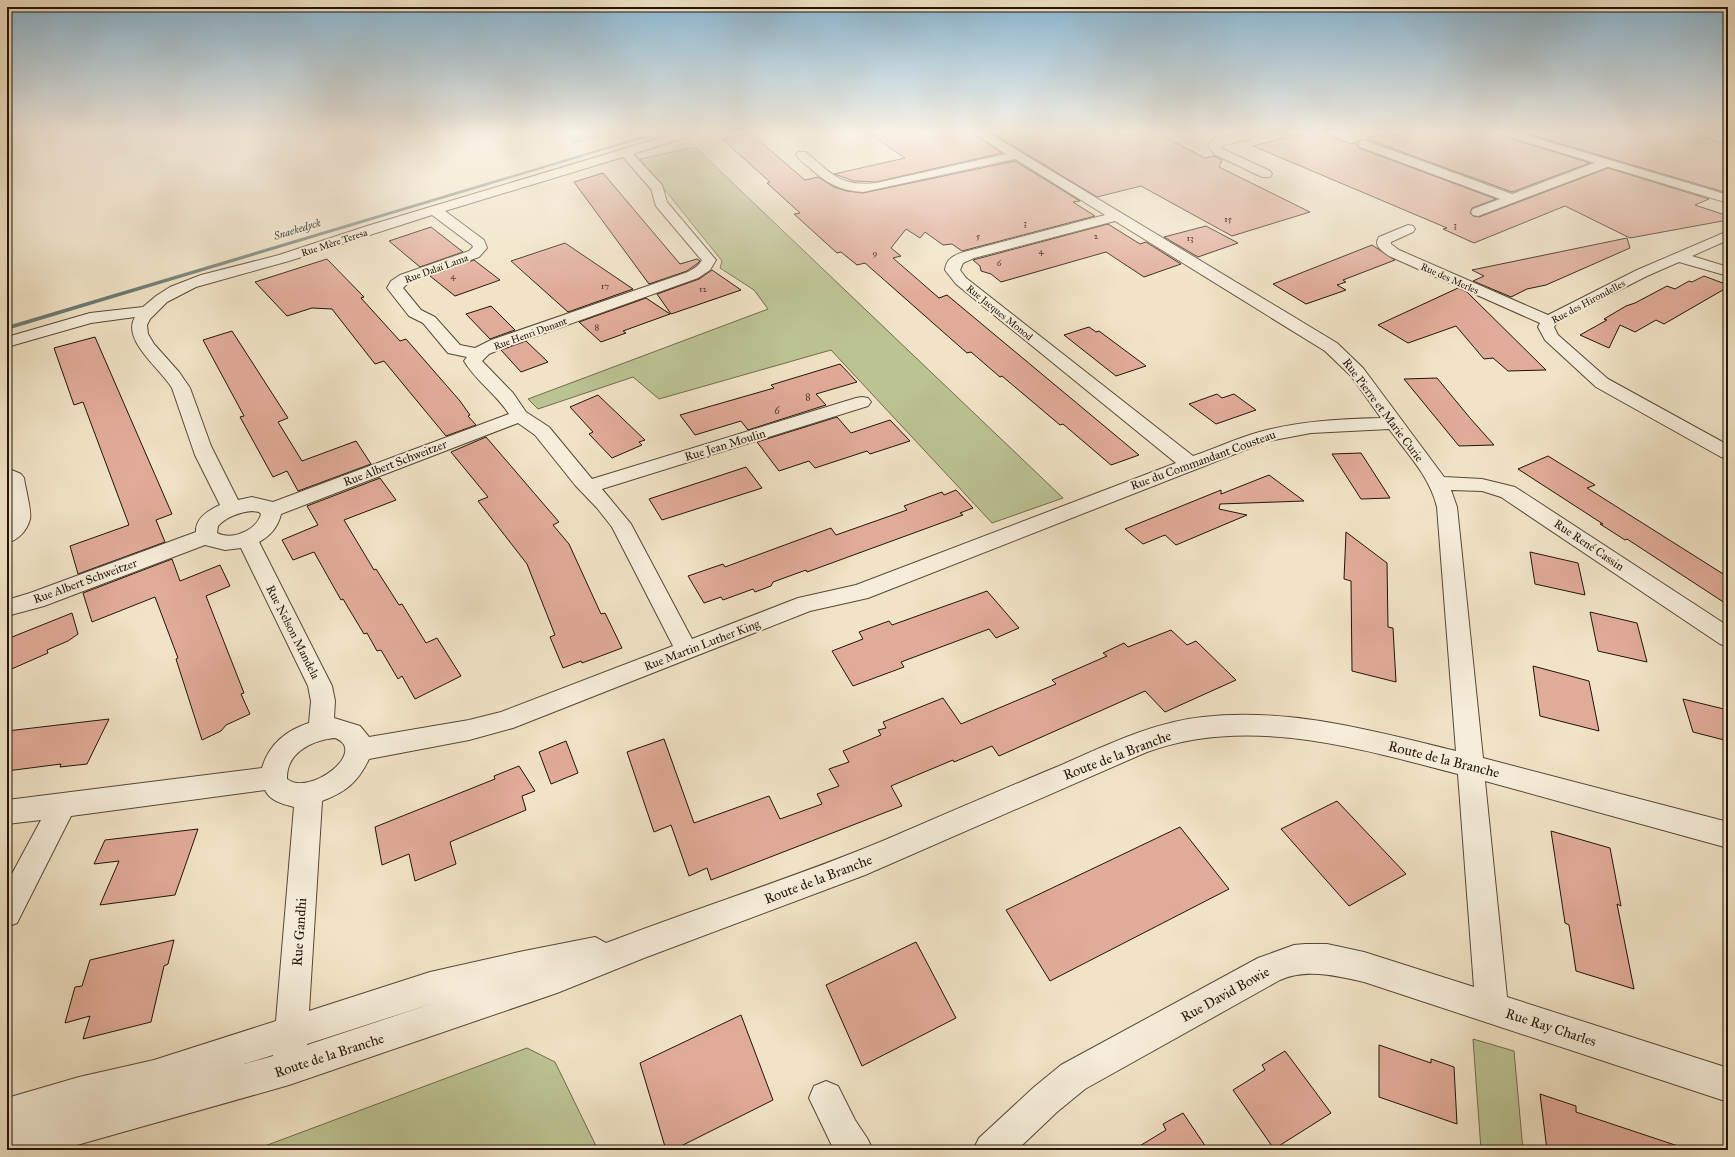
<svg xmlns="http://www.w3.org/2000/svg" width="1735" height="1157" viewBox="0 0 1735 1157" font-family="'IM FELL Great Primer',serif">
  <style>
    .green { fill: #bcc393; stroke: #706c4d }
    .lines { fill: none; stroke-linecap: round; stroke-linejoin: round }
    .stream { fill: #6c7973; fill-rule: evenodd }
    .building { fill: #e1ab99; stroke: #231407 }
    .service-casing { stroke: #564837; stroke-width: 2 }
    .minor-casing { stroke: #564837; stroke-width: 2 }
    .tertiary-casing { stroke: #564837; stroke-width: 2 }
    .service { fill: #f6edda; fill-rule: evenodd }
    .minor { fill: #f6edda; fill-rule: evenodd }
    .tertiary { fill: #f6edda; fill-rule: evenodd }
    .labels { text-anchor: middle; stroke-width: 4; stroke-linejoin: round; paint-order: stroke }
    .far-number-label { font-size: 9px; fill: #523a2c }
    .far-street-label { font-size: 10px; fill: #231407; stroke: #f6edda }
    .number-label { font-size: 10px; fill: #523a2c }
    .far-water-label { font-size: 11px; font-style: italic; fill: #4d4f46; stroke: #f6edda }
    .street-label { font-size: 12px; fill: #231407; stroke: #f6edda }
    .near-street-label { font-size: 14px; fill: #231407; stroke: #f6edda }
  </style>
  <rect width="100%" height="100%" fill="#f1e3c6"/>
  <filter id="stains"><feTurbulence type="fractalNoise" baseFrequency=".005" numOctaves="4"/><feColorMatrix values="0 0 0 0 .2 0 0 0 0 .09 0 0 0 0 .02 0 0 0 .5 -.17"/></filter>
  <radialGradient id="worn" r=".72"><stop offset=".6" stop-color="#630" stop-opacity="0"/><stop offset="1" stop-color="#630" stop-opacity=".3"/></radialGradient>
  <!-- green -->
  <g class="green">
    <polygon points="561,132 613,132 575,143"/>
    <polygon points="695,147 1063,498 992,523 831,350 659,399 633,377 538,409 528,399 768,309 754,290 720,268 722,261 640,159"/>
    <polygon points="1473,1039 1514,1051 1523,1150 1481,1150"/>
    <polygon points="527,1048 555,1062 598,1150 254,1150"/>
  </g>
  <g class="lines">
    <!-- stream -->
    <polygon class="stream" points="657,132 664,132 7,330 7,326"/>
  </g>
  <!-- building -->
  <g class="building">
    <polygon points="867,132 972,132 1002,153 876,182 854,181 834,174 905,158"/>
    <polygon points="990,132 1155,132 1205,158 1214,156 1222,160 1219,167 1310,212 1232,236 1141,186 1097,197"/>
    <polygon points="1308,132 1323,132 1351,144 1358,141 1357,145 1359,148 1496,199 1472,208 1470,213 1473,216 1479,217 1608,168 1709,199 1695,205 1728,216 1728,220 1630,238 1565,206 1474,243 1443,229 1447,228 1253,146"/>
    <polygon points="1409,132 1497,132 1500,135 1590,163 1512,192 1366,139 1378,135 1385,138"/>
    <polygon points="1521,132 1679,132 1688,135 1692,133 1728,145 1728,191 1724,192"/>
    <polygon points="750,133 805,180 818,177 834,187 847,191 863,193 1015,161 1080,201 1073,202 1095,216 962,251 952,244 943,245 925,232 920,238 906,229 891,248 901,256 893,258 939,298 947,295 1139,455 1111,465 1063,424 1060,425 1002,376 1000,377 971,352 967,353 865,263 857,265 841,252 837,253 794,214 800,213 767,183 770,182 722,139"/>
    <polygon points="603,173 680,264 697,259 700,261 698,263 687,271 649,284 574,182"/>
    <polygon points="1108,224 1140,244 1146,242 1181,264 1144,277 1106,252 1001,282 991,274 981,271 980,266 973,260"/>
    <polygon points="1206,226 1238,243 1198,257 1164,237"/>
    <polygon points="431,227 463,252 420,267 389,241"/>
    <polygon points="1627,238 1630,248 1546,285 1527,289 1511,297 1473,281 1484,276 1472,270"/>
    <polygon points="565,243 633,289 568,312 511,261"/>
    <polygon points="1372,245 1395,260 1343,280 1346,282 1337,285 1346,290 1306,304 1273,284"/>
    <polygon points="327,259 364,297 361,298 400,341 406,339 460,401 470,415 468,416 476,425 446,436 384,361 375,364 332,309 312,308 287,316 255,282"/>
    <polygon points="474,260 500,280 455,296 430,276"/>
    <polygon points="712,270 741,290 671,314 657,294 699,279"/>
    <polygon points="1704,276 1728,285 1728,287 1664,324 1656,320 1635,332 1620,325 1609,348 1580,335 1607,320 1604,319 1626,306 1635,303 1667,286 1675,289 1689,281 1692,282"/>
    <polygon points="1458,288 1467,292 1546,370 1508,371 1493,358 1484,359 1456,326 1408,343 1378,325"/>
    <polygon points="646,298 670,314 623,331 626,333 601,342 579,322"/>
    <polygon points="491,306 515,330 490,339 466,314"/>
    <polygon points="1089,327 1096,332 1099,331 1146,366 1116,376 1064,335"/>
    <polygon points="232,331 288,418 278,422 302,461 356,441 371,464 298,491 287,471 273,477 240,417 244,416 203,340"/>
    <polygon points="95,337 172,514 156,520 165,542 78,574 70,546 129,525 83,402 74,405 54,348"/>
    <polygon points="526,341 548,362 521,372 501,350"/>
    <polygon points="840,364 857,382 816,394 826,405 748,430 741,421 695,435 680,415 774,388 771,385"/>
    <polygon points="1437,378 1470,418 1494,445 1459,446 1404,379"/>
    <polygon points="1217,394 1222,398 1234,394 1256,410 1216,424 1189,404"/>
    <polygon points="598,395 645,440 639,442 642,445 612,458 589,434 593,432 570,407"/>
    <polygon points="837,417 851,433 890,420 910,441 870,454 867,451 815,468 809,461 779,471 757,442"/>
    <polygon points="486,437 559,522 553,525 569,544 601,614 605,613 622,648 582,663 581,661 563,668 550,637 555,635 527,564 478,501 488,497 451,452"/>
    <polygon points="1361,453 1390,498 1361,499 1332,454"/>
    <polygon points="1548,456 1595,485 1587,488 1728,577 1728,605 1627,539 1625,540 1600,524 1603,524 1518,469"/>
    <polygon points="746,467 762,488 662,520 649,499"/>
    <polygon points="1269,475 1304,501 1220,504 1219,509 1247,515 1176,545 1165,535 1143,544 1125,529 1221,490 1221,494"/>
    <polygon points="380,478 396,500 344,520 374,570 376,569 399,605 402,604 426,643 437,638 461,676 415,699 402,676 398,679 381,650 377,651 367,633 364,634 343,599 341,600 314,552 293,560 282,540 318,525 307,506"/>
    <polygon points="956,490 973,508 960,513 963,515 807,572 806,570 773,582 771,586 755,592 753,589 723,600 721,597 704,603 688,576 723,564 725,567 831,528 836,535 907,510 904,506 942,492 944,495"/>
    <polygon points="1346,532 1387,563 1388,627 1393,628 1396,682 1352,671 1351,581 1344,579"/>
    <polygon points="1530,552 1578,563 1585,595 1535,584"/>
    <polygon points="172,559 180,581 220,565 230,586 206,596 244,693 241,694 250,714 226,725 221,731 202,740 176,659 178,658 155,597 92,622 83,593"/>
    <polygon points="987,591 1019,628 996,638 989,629 901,662 904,667 853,686 832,651 863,639 859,632 889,621 892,625"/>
    <polygon points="1590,612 1637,623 1647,662 1598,651"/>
    <polygon points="72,613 78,634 68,641 47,650 48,653 7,671 7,639"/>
    <polygon points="1171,630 1187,645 1196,641 1236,680 1165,712 1145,691 999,756 992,746 954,762 953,760 891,786 902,806 711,880 707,868 689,876 671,825 654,832 627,752 664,739 694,823 769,796 780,819 822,804 817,794 839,786 829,769 849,762 843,751 881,735 878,730 886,728 883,722 943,698 961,724 1056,684 1052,680 1107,656 1103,653 1124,643 1128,647"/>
    <polygon points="1533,666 1589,681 1599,731 1540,716"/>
    <polygon points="1683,699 1728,710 1728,741 1693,732"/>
    <polygon points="109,719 87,764 60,767 61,764 7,771 7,731"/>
    <polygon points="566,741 578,773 551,784 539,752"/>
    <polygon points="519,766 535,791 522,796 526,810 450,842 456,864 415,881 409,854 382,865 375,827 495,779 494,776"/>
    <polygon points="1337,801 1406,874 1349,906 1281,829"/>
    <polygon points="1180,827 1229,889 1050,981 1006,910"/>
    <polygon points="198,829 175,895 100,905 119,861 94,864 105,840"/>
    <polygon points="1551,831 1610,848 1621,906 1617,904 1634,989 1576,971 1569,925 1565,923"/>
    <polygon points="174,940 168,964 164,966 151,1022 83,1039 90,1016 65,1023 75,987 82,986 90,960"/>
    <polygon points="916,942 956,1018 862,1066 826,985"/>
    <polygon points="741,1015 773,1100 673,1150 666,1150 640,1063"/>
    <polygon points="1379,1045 1431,1063 1431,1059 1454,1067 1457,1124 1379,1097"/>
    <polygon points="1285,1051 1331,1113 1274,1149 1233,1090 1265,1070 1262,1065"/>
    <polygon points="1540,1094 1576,1106 1576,1112 1678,1146 1677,1150 1547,1150"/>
    <polygon points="1183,1113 1208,1150 1133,1150 1166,1130 1163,1124"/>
  </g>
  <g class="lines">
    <!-- service casing -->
    <g class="service-casing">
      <polygon id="service" points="1717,132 1728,132 1728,136 1718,134"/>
    </g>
    <!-- minor casing -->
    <g class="minor-casing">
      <g id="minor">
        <path d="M680,132H698L696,134L633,154L662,185L667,202L716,260L710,270L698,278L503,348L489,354L482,361L513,393L526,412L549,427L592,479L856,398L862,397L868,398L871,402L868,406L602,489L631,524L692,639L798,598L856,585L1176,463L956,284L945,270C946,259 954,255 964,252L1105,215L1015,159L863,192C841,191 826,183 810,168C805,164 799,160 796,155L798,152H806C831,174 841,187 876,183L1006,154L973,132H987L1337,343L1363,368L1444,477L1482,479L1515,487L1728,626V647L1720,644L1501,497L1482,491L1451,490L1457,507L1483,758L1728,822V848L1485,781L1507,997L1728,1068V1102L1364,982C1337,976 1307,968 1280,980L1085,1089L1057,1112L1017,1150H973L979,1138L1033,1088L1061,1065L1258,958L1294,945L1305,944H1327L1364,952L1474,987L1458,774C1357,748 1249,715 1147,752L865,875L644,958L557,993L289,1085L77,1145L57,1150H7V1098L79,1077L154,1060L276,1021L294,807C283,804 270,801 265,790L71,816L17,923L7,927V883L41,820L7,824V800L262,768C269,744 287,730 309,723L311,701L308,686L241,548L225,550L205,545L44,606L7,616V600L30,593L196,532C195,518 209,510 220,505L195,455L172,388C161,369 121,340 135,317L91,323L7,347V337L90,313L143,307L156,296L170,287L201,275L279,255L367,226ZM623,157L651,189L656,206L699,257L702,260C699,266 693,269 688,272L491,340L475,348L460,345L435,317L421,310L403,288L410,281L479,257L487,248L484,240L445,211ZM432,215L472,245L473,247L469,251L400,275L391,281L387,288L409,316L423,323L448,353L467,357L464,361C476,381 496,394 509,414L273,502L252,497L238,500L211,446L190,388L179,372L154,344L148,334L147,325L150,319L167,302L196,287L289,261ZM1115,221L1325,351L1351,376L1381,418C1339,419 1297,421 1256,433C1235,439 1214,449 1193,456L966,278L960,270L963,263L974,258ZM518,423L535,435L575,485L597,508L612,527L673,646L501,712L469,720L369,737L360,726L334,718L335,701L332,686L259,542C270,536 278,527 281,514ZM1389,429C1407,453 1430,477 1437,507L1456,751C1374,731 1288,707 1203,717C1153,722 1105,746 1059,766C1001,790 943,815 885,840C794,878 699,907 606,943L595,937L519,952L430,972L309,1011L322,801C346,792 358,782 369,759L469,740L513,728L810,611L868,598L1268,441L1311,433ZM252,511L259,512L261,514C257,530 232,541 217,533L218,526C226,517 240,512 252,511ZM335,738C369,751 310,797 287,779C286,753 312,740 335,738ZM434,1003L307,1045V1044ZM273,1055V1056L244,1064Z"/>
        <polygon points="1246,132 1260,132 1253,138 1221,146 1223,149 1270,171 1272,174 1270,177 1262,177 1214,154 1209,146 1211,141 1215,139"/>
        <polygon points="1364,140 1512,194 1602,160 1610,160 1612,163 1610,166 1478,216 1473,215 1471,212 1473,209 1500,199 1360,147 1358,144 1360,141"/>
        <path d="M1408,225L1413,226L1415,229L1413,232L1391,242V244L1399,250L1548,315L1637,270L1728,231V240L1692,256L1728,267V276L1679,262L1647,276L1564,318L1556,324L1554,327L1558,335L1608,379L1728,445V459L1721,457L1596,387L1545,340L1538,327L1540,323L1389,256C1382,251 1373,246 1379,237Z"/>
        <path d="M7,468L21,474L24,478C25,486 32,512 30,519C27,531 18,540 7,543V523L10,518L7,499Z"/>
        <polygon points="826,1081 838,1086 855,1120 867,1138 873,1150 834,1150 809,1098 814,1086"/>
      </g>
    </g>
    <!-- tertiary casing -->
    <g class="tertiary-casing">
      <polygon id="tertiary" points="1498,132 1516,132 1728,195 1728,203 1500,134"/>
    </g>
    <!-- service -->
    <use href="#service" class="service"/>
    <!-- minor -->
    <use href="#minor" class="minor"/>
    <!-- tertiary -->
    <use href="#tertiary" class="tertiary"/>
  </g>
  <!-- sky -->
  <linearGradient id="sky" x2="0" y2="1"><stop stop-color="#89b8d6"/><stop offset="0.45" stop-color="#f9f2e5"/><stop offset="1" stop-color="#f9f2e5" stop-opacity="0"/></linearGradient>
  <rect width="1735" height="294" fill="url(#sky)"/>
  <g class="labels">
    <!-- far-number labels -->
    <g class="far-number-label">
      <text x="1228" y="222">15</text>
      <text x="1025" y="226">3</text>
      <text x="1455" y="228">3</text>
      <text x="978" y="239">5</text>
      <text x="1096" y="239">2</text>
      <text x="1190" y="241">13</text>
      <text x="1041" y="254">4</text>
      <text x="875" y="256">9</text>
      <text x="999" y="266">6</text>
      <text x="453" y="279">4</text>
      <text x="605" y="289">17</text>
      <text x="703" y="292">12</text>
      <text x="597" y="330">8</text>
    </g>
    <!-- far-street labels -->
    <g class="far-street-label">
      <text transform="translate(334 242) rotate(-18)" y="4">Rue Mère Teresa</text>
      <text transform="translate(436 268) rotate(-20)" y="4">Rue Dalaï Lama</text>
      <text transform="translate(1450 278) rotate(24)" y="4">Rue des Merles</text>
      <text transform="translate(1588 301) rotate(-28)" y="4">Rue des Hirondelles</text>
      <text transform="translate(1000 312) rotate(39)" y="4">Rue Jacques Monod</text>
      <text transform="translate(530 333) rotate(-20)" y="4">Rue Henri Dunant</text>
    </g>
    <!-- number labels -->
    <g class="number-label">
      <text x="808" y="400">8</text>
      <text x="777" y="414">6</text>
    </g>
    <!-- far-water labels -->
    <g class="far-water-label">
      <text transform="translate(297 229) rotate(-17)" y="4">Snaekedyck</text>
    </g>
    <!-- street labels -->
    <g class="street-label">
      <text transform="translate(1383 410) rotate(53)" y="4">Rue Pierre et Marie Curie</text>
      <text transform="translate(725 445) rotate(-17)" y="4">Rue Jean Moulin</text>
      <text transform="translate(1203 460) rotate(-20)" y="4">Rue du Commandant Cousteau</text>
      <text transform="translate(395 463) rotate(-21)" y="4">Rue Albert Schweitzer</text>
      <text transform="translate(1589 545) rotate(34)" y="4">Rue René Cassin</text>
      <text transform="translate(85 581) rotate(-20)" y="4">Rue Albert Schweitzer</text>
      <text transform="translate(293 632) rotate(63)" y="4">Rue Nelson Mandela</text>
      <text transform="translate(702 645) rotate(-21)" y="4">Rue Martin Luther King</text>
    </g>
    <!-- near-street labels -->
    <g class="near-street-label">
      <text transform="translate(1117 755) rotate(-21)" y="5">Route de la Branche</text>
      <text transform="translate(1444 759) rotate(14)" y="5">Route de la Branche</text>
      <text transform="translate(818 879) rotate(-21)" y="5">Route de la Branche</text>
      <text transform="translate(299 932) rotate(-86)" y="5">Rue Gandhi</text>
      <text transform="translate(1225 994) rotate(-29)" y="5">Rue David Bowie</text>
      <text transform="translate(1551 1027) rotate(18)" y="5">Rue Ray Charles</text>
      <text transform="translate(329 1055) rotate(-18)" y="5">Route de la Branche</text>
    </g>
  </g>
  <!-- margin -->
  <rect width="1735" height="1157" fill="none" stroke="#f1e3c6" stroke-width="24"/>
  <rect x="8" y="8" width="1719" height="1141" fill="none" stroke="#231407" stroke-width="2"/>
  <rect x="12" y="12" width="1711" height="1133" fill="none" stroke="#231407"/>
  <rect width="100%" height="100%" filter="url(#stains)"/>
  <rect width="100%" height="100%" fill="url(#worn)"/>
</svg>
